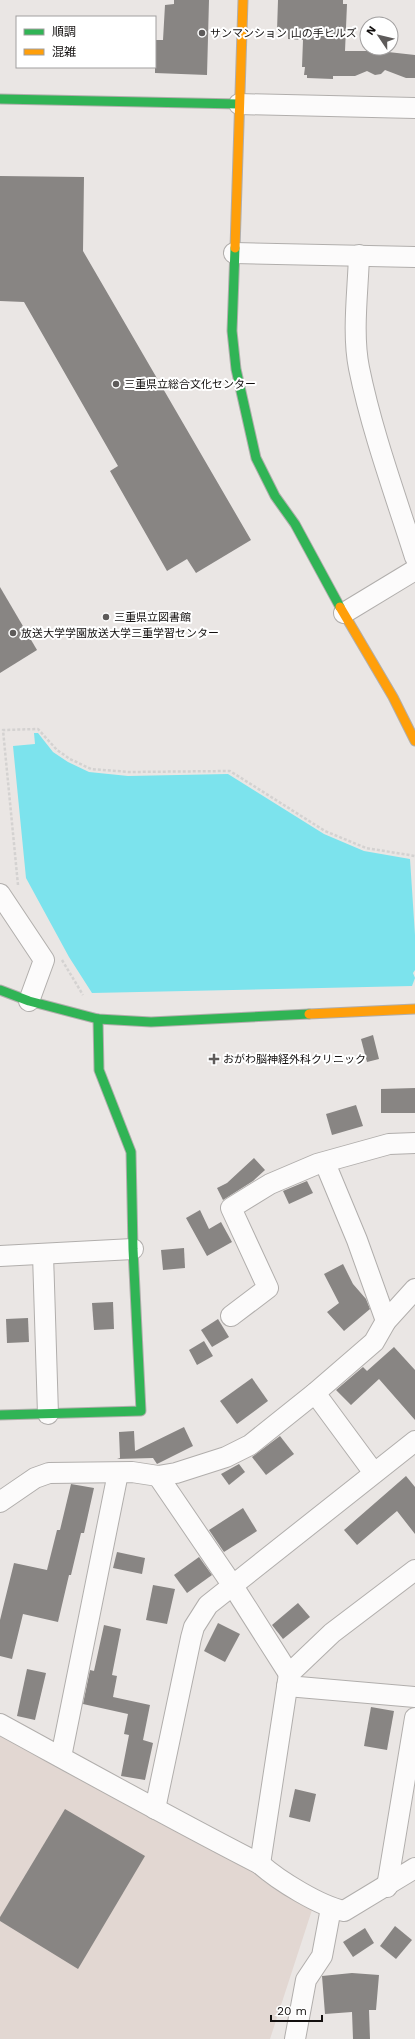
<svg xmlns="http://www.w3.org/2000/svg" width="415" height="2039" viewBox="0 0 415 2039" font-family="'Work Sans','Noto Sans JP',sans-serif">
  <style>
    .built { fill: #e2d7d2 }
    .water { fill: #7ce3ed }
    .building { fill: #888583 }
    .lines { fill: none; stroke-linecap: round; stroke-linejoin: round }
    .street-casing { stroke: #b1aeac; stroke-width: 22 }
    .fast-casing { stroke: #b1aeac; stroke-width: 11 }
    .slow-casing { stroke: #b1aeac; stroke-width: 11 }
    .path { stroke: #d4d2d1; stroke-width: 2.5; stroke-dasharray: 3 2; stroke-linecap: butt }
    .street { stroke: #fcfbfb; stroke-width: 20 }
    .fast { stroke: #30b455; stroke-width: 9 }
    .slow { stroke: #ff9f0a; stroke-width: 9 }
    .poi-dot { fill: #5e5b5a; stroke: #fff; stroke-width: 1.5 }
    .labels { text-anchor: middle; stroke-width: 4; stroke-linejoin: round; paint-order: stroke }
    .poi-label { font-size: 11px; fill: #13100f; stroke: #fff; text-anchor: start }
  </style>
  <rect width="100%" height="100%" fill="#eae6e4"/>
  <!-- built -->
  <polygon class="built" points="0,1733 131,1804 157,1821 255,1873 263,1881 312,1910 270,2039 0,2039"/>
  <!-- water -->
  <polygon class="water" points="34,733 38,733 53,752 68,762 89,772 128,776 228,774 324,834 364,851 410,859 415,935 415,970 413,973 415,978 412,986 92,993 69,957 26,878 13,746 35,744"/>
  <!-- building -->
  <g class="building">
    <polygon points="174,0 209,0 207,75 155,73 155,40 163,40 165,5 174,4"/>
    <polygon points="278,0 343,0 343,4 347,4 345,51 369,51 370,48 386,48 388,52 415,55 415,78 406,78 385,70 381,74 375,75 367,71 355,76 333,76 333,79 307,78 307,75 304,75 305,67 302,67 303,40 288,39 288,32 277,31"/>
    <polygon points="0,176 84,177 83,251 251,540 196,573 187,559 167,571 110,471 118,466 24,302 0,301"/>
    <polygon points="0,587 37,650 0,673"/>
    <polygon points="373,1035 379,1059 367,1062 361,1039"/>
    <polygon points="415,1088 415,1113 381,1113 381,1089"/>
    <polygon points="356,1105 363,1126 332,1135 326,1114"/>
    <polygon points="254,1158 265,1170 253,1181 223,1200 217,1188 227,1183"/>
    <polygon points="307,1181 313,1193 289,1204 283,1191"/>
    <polygon points="200,1210 209,1229 221,1222 232,1242 207,1256 186,1218"/>
    <polygon points="184,1248 185,1268 163,1270 161,1250"/>
    <polygon points="343,1264 353,1284 366,1299 370,1309 344,1331 327,1312 339,1303 324,1274"/>
    <polygon points="113,1302 114,1329 94,1330 92,1303"/>
    <polygon points="28,1318 29,1342 7,1343 6,1319"/>
    <polygon points="218,1319 229,1337 212,1347 201,1330"/>
    <polygon points="204,1341 213,1356 197,1365 189,1350"/>
    <polygon points="394,1347 415,1370 415,1420 379,1379 351,1405 336,1390 363,1367 367,1371"/>
    <polygon points="252,1378 268,1401 237,1424 220,1401"/>
    <polygon points="184,1427 193,1446 157,1464 153,1458 117,1459 120,1458 119,1432 134,1431 135,1451"/>
    <polygon points="280,1436 294,1454 266,1475 252,1457"/>
    <polygon points="239,1464 245,1472 229,1485 221,1474"/>
    <polygon points="406,1476 415,1487 415,1534 397,1511 357,1545 344,1530"/>
    <polygon points="71,1484 94,1488 84,1533 81,1533 71,1575 69,1575 58,1622 23,1614 12,1659 0,1656 0,1620 14,1563 47,1570 57,1530 60,1530"/>
    <polygon points="243,1508 257,1531 224,1552 209,1530"/>
    <polygon points="117,1552 145,1558 142,1574 113,1568"/>
    <polygon points="199,1557 212,1575 187,1593 174,1575"/>
    <polygon points="153,1585 175,1589 167,1624 146,1620"/>
    <polygon points="298,1603 310,1617 283,1639 272,1625"/>
    <polygon points="218,1623 240,1634 225,1662 204,1651"/>
    <polygon points="104,1625 121,1629 112,1675 117,1676 113,1697 150,1705 143,1740 153,1743 145,1780 121,1776 129,1735 124,1734 128,1714 83,1704 90,1670 94,1671"/>
    <polygon points="27,1669 46,1673 35,1720 17,1716"/>
    <polygon points="371,1707 394,1711 387,1750 364,1746"/>
    <polygon points="295,1789 316,1794 310,1822 289,1817"/>
    <polygon points="65,1809 145,1856 78,1969 0,1921 0,1917"/>
    <polygon points="395,1926 412,1940 396,1959 380,1946"/>
    <polygon points="365,1928 374,1943 353,1957 343,1942"/>
    <polygon points="352,1973 379,1975 376,2010 369,2010 370,2039 353,2039 352,2012 325,2014 322,1976"/>
  </g>
  <g class="lines">
    <!-- street casing -->
    <g class="street-casing">
      <g id="street">
        <polyline points="239,104 415,108"/>
        <polyline points="234,253 415,257"/>
        <path d="M359,255C358,291 352,333 359,368C372,432 395,494 415,557"/>
        <polyline points="344,613 415,570"/>
        <polyline points="0,894 44,960 29,1001"/>
        <polyline points="325,1163 357,1240 386,1321"/>
        <polyline points="43,1254 48,1414"/>
        <polyline points="0,1256 133,1249"/>
        <polyline points="231,1316 268,1288 231,1208 270,1184 317,1164 389,1144 415,1143"/>
        <polyline points="315,1393 374,1473"/>
        <polyline points="158,1476 233,1586 289,1674"/>
        <polyline points="0,1502 35,1478 49,1473 132,1472 158,1476 176,1473 226,1457 250,1445 315,1393 374,1342 386,1321 415,1289"/>
        <polyline points="287,1686 415,1697"/>
        <path d="M0,1724C86,1771 172,1819 260,1864C279,1881 320,1906 344,1911L415,1868"/>
        <polyline points="61,1757 118,1473"/>
        <polyline points="155,1809 191,1638 194,1627 208,1605 415,1441"/>
        <polyline points="260,1864 289,1674 332,1633 415,1570"/>
        <polyline points="387,1887 415,1718"/>
        <polyline points="295,2039 306,1980 322,1956 331,1908"/>
      </g>
    </g>
    <!-- fast casing -->
    <g class="fast-casing">
      <g id="fast">
        <polyline points="0,99 239,104"/>
        <polyline points="235,248 232,331 236,369 256,458 275,496 295,524 340,607"/>
        <polyline points="0,990 29,1001 98,1019 151,1022 309,1014"/>
        <polyline points="0,1415 141,1411 133,1249 131,1152 99,1070 98,1019"/>
      </g>
    </g>
    <!-- slow casing -->
    <g class="slow-casing">
      <g id="slow">
        <polyline points="235,248 243,0"/>
        <polyline points="340,607 393,697 415,741"/>
        <polyline points="309,1014 415,1009"/>
      </g>
    </g>
    <!-- path -->
    <g class="path">
      <polyline points="18,885 3,730 38,729 57,750 70,759 91,769 129,772 230,771 325,831 366,848 415,856"/>
      <polyline points="62,960 83,995"/>
    </g>
    <!-- street -->
    <use href="#street" class="street"/>
    <!-- fast -->
    <use href="#fast" class="fast"/>
    <!-- slow -->
    <use href="#slow" class="slow"/>
  </g>
  <!-- markers -->
  <g class="poi-dot">
    <circle cx="202" cy="33" r="4"/>
    <circle cx="116" cy="384" r="4"/>
    <circle cx="106" cy="617" r="4"/>
    <circle cx="13" cy="633" r="4"/>
    <path d="M212 1053h4v4h4v4h-4v4h-4v-4h-4v-4h4z"/>
  </g>
  <g class="labels">
    <!-- poi labels -->
    <g class="poi-label">
      <text x="210" y="37">サンマンション 山の手ヒルズ</text>
      <text x="124" y="388">三重県立総合文化センター</text>
      <text x="114" y="621">三重県立図書館</text>
      <text x="21" y="637">放送大学学園放送大学三重学習センター</text>
      <text x="223" y="1063">おがわ脳神経外科クリニック</text>
    </g>
  </g>
  <!-- legend -->
  <rect x="16" y="16" width="140" height="52" fill="#ffffff" stroke="#a19f9f"/>
  <rect x="24" y="29" width="20" height="6" fill="#30b455" stroke="#a19f9f"/>
  <text x="52" y="36" font-size="12" fill="#13100f">順調</text>
  <rect x="24" y="49" width="20" height="6" fill="#ff9f0a" stroke="#a19f9f"/>
  <text x="52" y="56" font-size="12" fill="#13100f">混雑</text>
  <!-- north arrow -->
  <g transform="translate(379 36) rotate(305)"><circle r="19" fill="#ffffff" stroke="#a19f9f"/>
  <path d="M0-3L7 15L0 10L-7 15Z" fill="#5e5b5a"/>
  <text y="-6" font-size="11" font-weight="bold" text-anchor="middle" fill="#13100f">N</text>
  </g>
  <!-- scale -->
  <path d="M271 2015v6h51v-6" fill="none" stroke="#13100f" stroke-width="2"/>
  <text x="277" y="2015" font-size="12" fill="#13100f" stroke="#ffffff" stroke-width="3" paint-order="stroke">20 m</text>
</svg>
